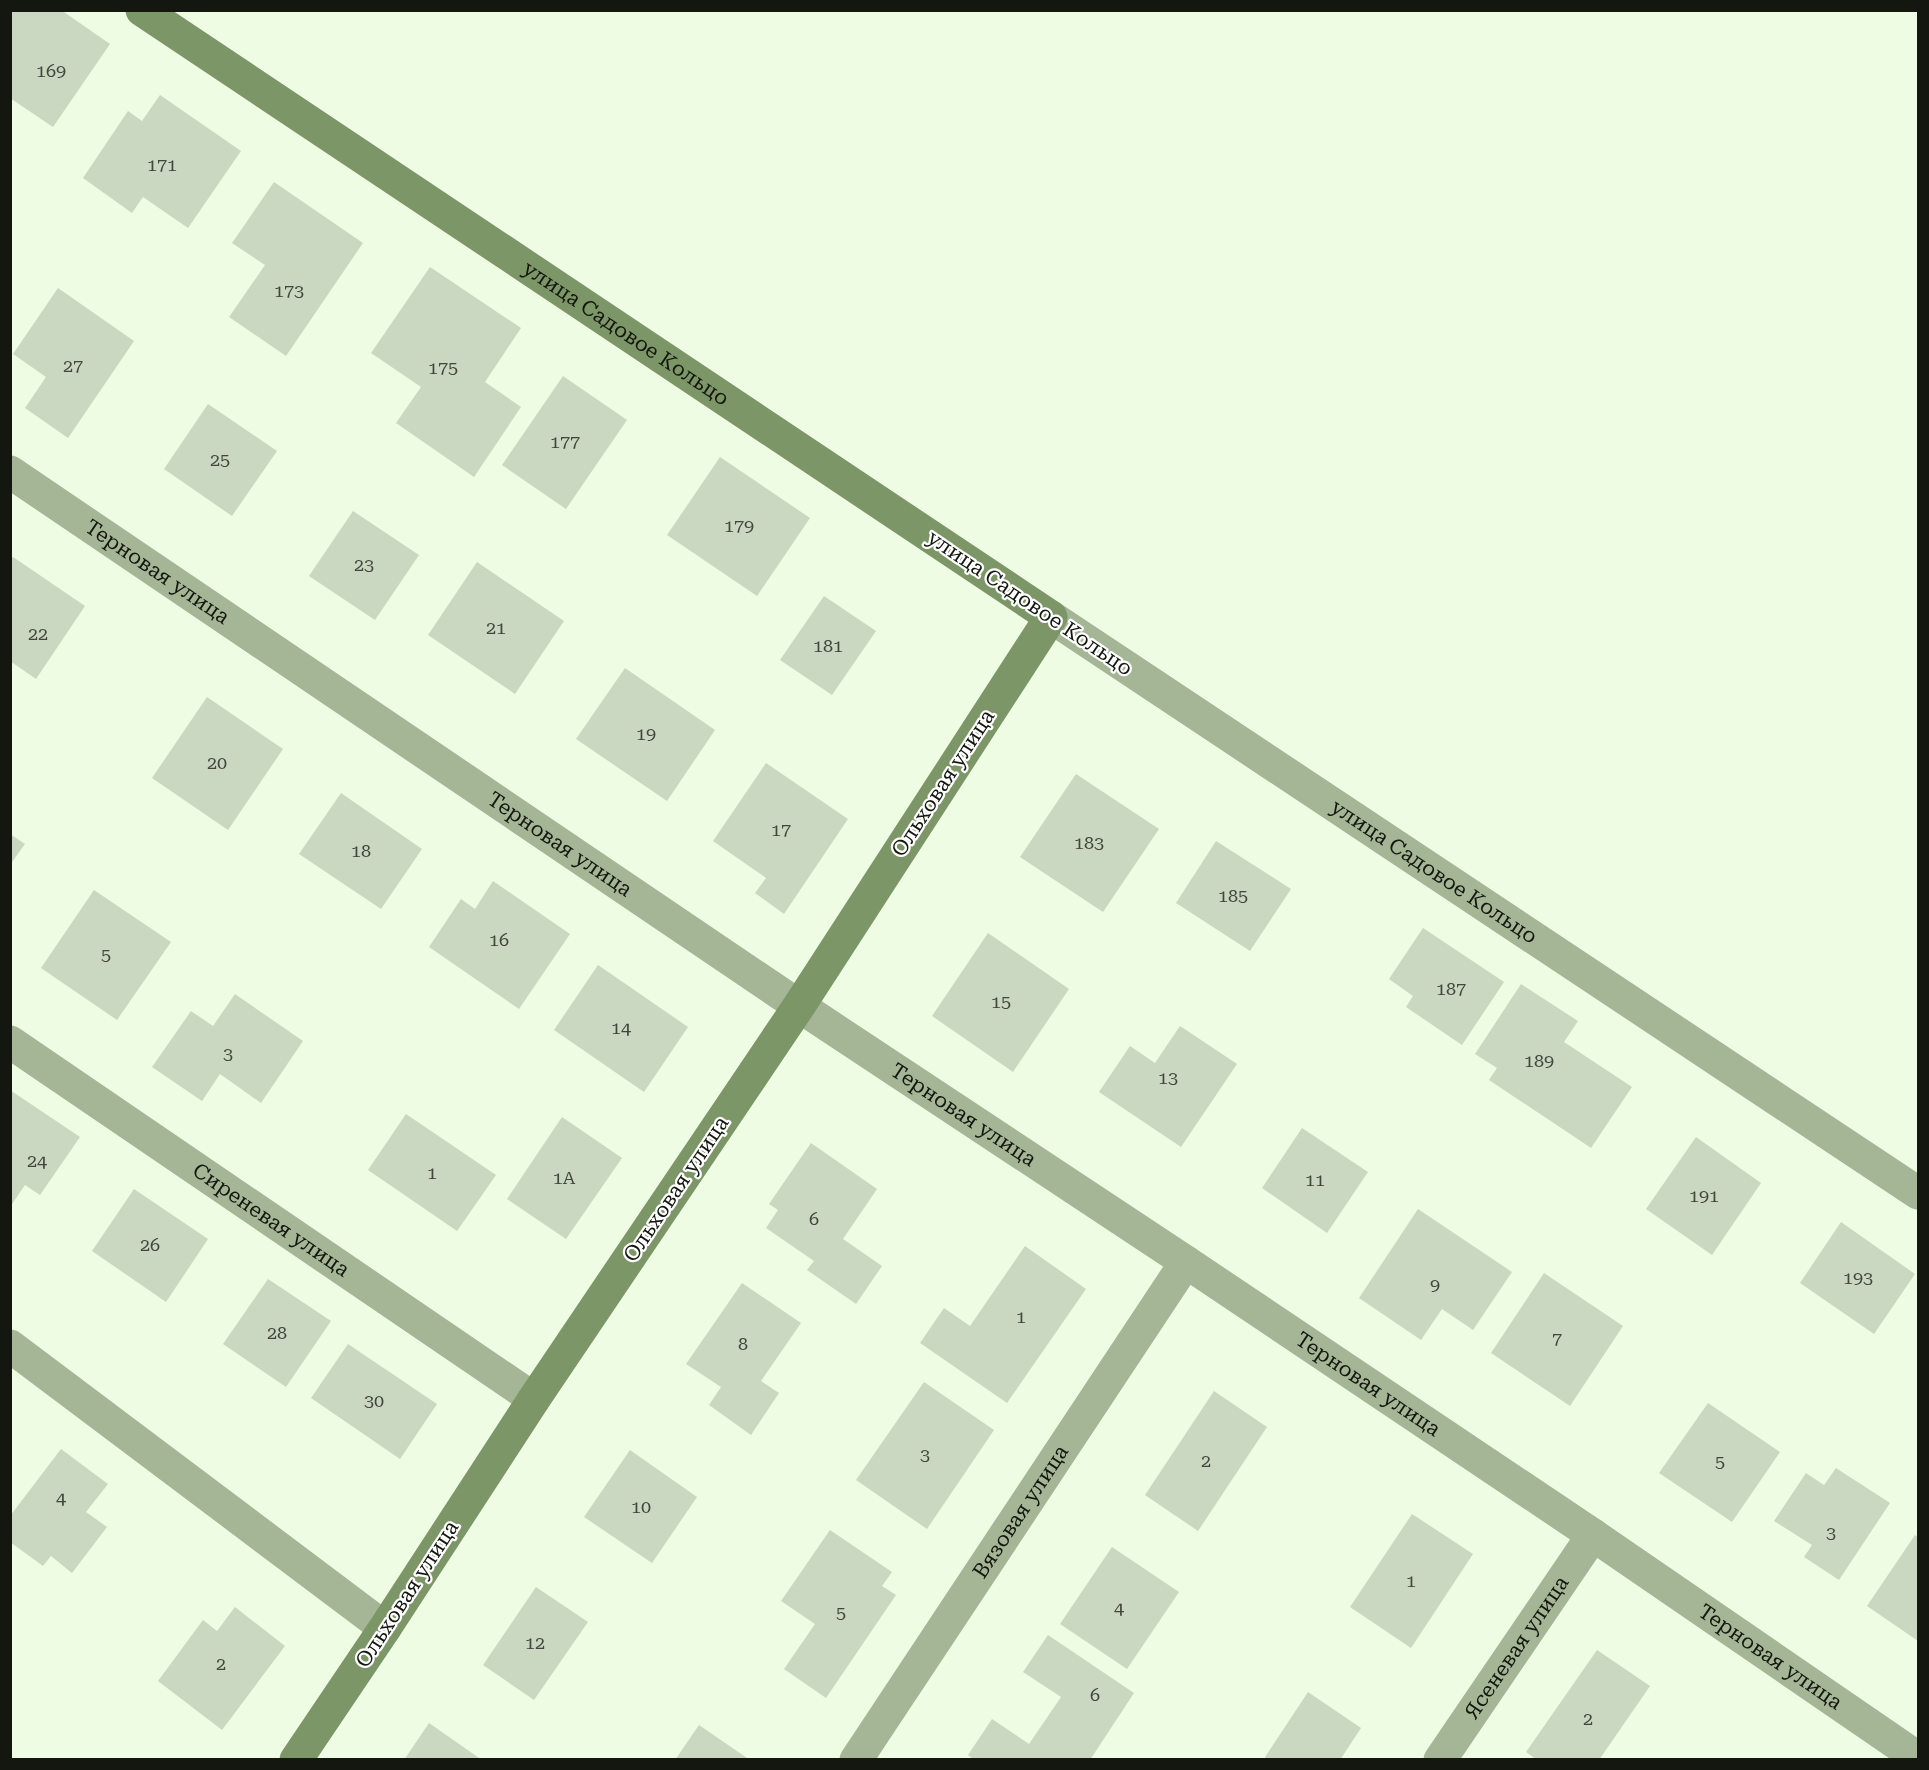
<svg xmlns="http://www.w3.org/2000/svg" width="1929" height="1770" viewBox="0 0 1929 1770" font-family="'Roboto Serif',serif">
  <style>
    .building { fill: #cbd8c1 }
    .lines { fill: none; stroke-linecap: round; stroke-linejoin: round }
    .street { stroke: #a5b696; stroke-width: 33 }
    .secondary { stroke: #7d9667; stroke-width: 33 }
    .labels { text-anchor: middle; stroke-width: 4.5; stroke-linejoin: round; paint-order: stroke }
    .number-label { font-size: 18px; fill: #41473c }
    .street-label { font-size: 21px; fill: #13170f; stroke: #fff }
  </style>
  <rect width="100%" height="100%" fill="#eefce4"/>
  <!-- building -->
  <g class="building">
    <polygon points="10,10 61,10 110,44 53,127 10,98"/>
    <polygon points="160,95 241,151 188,228 143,197 132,213 83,178 128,111 142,121"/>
    <polygon points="274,182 363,243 286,356 229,317 265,265 232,243"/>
    <polygon points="430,267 521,328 485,382 521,407 474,477 396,423 421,387 371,353"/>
    <polygon points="58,288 134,341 68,438 25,408 46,377 13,354"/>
    <polygon points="563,376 627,420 566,509 502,465"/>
    <polygon points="208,404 277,451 232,516 164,469"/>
    <polygon points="720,457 810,518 757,596 667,535"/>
    <polygon points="353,511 419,555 375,620 309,576"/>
    <polygon points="13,557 85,606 36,679 10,661 10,560"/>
    <polygon points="477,562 564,621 515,694 428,635"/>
    <polygon points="824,596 876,631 832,695 780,660"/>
    <polygon points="625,668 715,730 667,801 576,739"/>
    <polygon points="207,697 283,749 228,830 152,778"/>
    <polygon points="766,763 848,819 784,914 755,893 766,878 713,841"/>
    <polygon points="1076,774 1159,829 1103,912 1020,857"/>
    <polygon points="341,793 422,849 381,909 299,854"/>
    <polygon points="10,834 25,844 10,865"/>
    <polygon points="1216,841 1291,889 1250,951 1176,903"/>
    <polygon points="493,881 570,934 519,1009 429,947 461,899 475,909"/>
    <polygon points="94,890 171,942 117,1020 41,968"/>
    <polygon points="1423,928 1504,982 1462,1045 1406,1007 1413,996 1389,979"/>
    <polygon points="988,933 1069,989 1013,1072 932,1016"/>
    <polygon points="598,965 688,1027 644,1092 554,1030"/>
    <polygon points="1521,984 1578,1021 1564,1042 1632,1087 1591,1148 1489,1080 1497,1068 1475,1054"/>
    <polygon points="235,994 303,1041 261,1103 220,1074 202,1101 152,1067 191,1011 213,1026"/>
    <polygon points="1180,1026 1237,1064 1181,1147 1099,1092 1130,1046 1155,1063"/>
    <polygon points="10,1090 80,1137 40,1195 25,1185 10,1207"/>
    <polygon points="406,1114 496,1175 457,1231 368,1170"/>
    <polygon points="562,1117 622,1158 566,1239 507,1199"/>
    <polygon points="1302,1128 1368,1172 1327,1233 1262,1188"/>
    <polygon points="1696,1137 1761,1183 1712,1255 1646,1209"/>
    <polygon points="811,1143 877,1189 843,1239 882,1266 856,1304 807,1270 814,1261 766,1228 778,1210 769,1204"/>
    <polygon points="134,1189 208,1239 166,1302 92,1251"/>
    <polygon points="1418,1209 1512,1272 1473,1330 1442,1309 1421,1340 1359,1298"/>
    <polygon points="1841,1222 1915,1274 1874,1334 1800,1283"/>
    <polygon points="1025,1246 1086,1289 1007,1403 920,1343 944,1308 970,1326"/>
    <polygon points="1544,1273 1623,1326 1570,1406 1491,1353"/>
    <polygon points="268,1279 331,1321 286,1387 223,1344"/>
    <polygon points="742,1283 801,1323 761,1381 779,1393 751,1435 709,1405 721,1387 686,1364"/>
    <polygon points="348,1344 437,1404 400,1459 311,1398"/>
    <polygon points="924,1382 994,1430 927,1529 856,1480"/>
    <polygon points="1214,1391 1267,1427 1198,1531 1145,1495"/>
    <polygon points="1708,1403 1780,1452 1732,1522 1659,1473"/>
    <polygon points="61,1449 108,1484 86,1512 107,1527 72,1573 51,1556 43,1566 10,1542 10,1516"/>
    <polygon points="630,1450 697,1497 652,1563 584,1517"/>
    <polygon points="1836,1468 1890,1503 1839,1580 1804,1557 1812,1545 1774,1521 1806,1473 1824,1485"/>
    <polygon points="1412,1514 1473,1554 1411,1648 1350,1607"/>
    <polygon points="830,1530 892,1572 882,1586 896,1595 826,1698 784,1669 815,1624 781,1601"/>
    <polygon points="1915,1535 1918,1537 1918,1641 1867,1606"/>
    <polygon points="1112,1547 1179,1592 1127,1669 1060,1624"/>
    <polygon points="536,1587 588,1622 534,1700 483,1665"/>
    <polygon points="235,1607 285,1646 222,1730 158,1681 203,1620 217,1631"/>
    <polygon points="1048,1635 1134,1693 1090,1760 974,1760 968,1755 992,1719 1029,1744 1061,1697 1023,1672"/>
    <polygon points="1597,1650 1650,1686 1599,1760 1537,1760 1526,1752"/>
    <polygon points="1308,1692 1361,1728 1340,1760 1268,1760 1265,1757"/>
    <polygon points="429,1723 482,1760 404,1760"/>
    <polygon points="699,1725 750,1760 675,1760"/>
  </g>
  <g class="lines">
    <!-- street -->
    <g class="street">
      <path id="s1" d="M10,472L799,1006L1186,1262L1593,1535L1918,1758"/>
      <path id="s2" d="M1051,617L1918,1193"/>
      <path id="s3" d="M10,1042L534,1399"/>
      <polyline points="10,1346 385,1628"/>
      <path id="s4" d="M856,1760L1186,1262"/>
      <path id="s5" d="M1440,1760L1593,1535"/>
    </g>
    <!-- secondary -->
    <path class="secondary" id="s6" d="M142,10L1051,617L799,1006L534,1399L385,1628L296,1760"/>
  </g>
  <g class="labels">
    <!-- number labels -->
    <g class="number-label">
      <text x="51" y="77">169</text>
      <text x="162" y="171">171</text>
      <text x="289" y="297">173</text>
      <text x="73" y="372">27</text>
      <text x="443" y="374">175</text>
      <text x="565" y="448">177</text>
      <text x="220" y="466">25</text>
      <text x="739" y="532">179</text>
      <text x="364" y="571">23</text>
      <text x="496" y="634">21</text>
      <text x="38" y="640">22</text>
      <text x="828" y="652">181</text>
      <text x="646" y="740">19</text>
      <text x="217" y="769">20</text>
      <text x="781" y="836">17</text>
      <text x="1089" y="849">183</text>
      <text x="361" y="857">18</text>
      <text x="1233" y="902">185</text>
      <text x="499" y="946">16</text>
      <text x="106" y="961">5</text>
      <text x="1451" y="995">187</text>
      <text x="1001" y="1008">15</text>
      <text x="621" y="1034">14</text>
      <text x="228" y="1060">3</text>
      <text x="1539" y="1067">189</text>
      <text x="1168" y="1084">13</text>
      <text x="37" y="1167">24</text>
      <text x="432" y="1179">1</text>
      <text x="564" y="1184">1А</text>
      <text x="1315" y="1186">11</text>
      <text x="1704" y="1202">191</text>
      <text x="814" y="1225">6</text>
      <text x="150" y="1251">26</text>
      <text x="1858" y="1284">193</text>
      <text x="1435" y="1291">9</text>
      <text x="1021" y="1323">1</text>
      <text x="277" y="1339">28</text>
      <text x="1557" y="1345">7</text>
      <text x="743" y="1350">8</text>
      <text x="374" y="1407">30</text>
      <text x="925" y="1461">3</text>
      <text x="1206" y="1467">2</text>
      <text x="1720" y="1468">5</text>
      <text x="61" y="1504">4</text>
      <text x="641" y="1513">10</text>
      <text x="1831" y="1539">3</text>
      <text x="1411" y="1587">1</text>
      <text x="1119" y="1614">4</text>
      <text x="841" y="1619">5</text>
      <text x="535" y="1649">12</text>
      <text x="221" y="1670">2</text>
      <text x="1095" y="1701">6</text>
      <text x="1588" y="1725">2</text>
    </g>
    <!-- street labels -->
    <g class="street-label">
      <text dy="7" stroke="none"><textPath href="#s6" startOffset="582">улица Садовое Кольцо</textPath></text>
      <text dy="7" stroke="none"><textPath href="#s1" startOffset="178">Терновая улица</textPath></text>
      <text transform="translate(1030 603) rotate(34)" y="7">улица Садовое Кольцо</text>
      <text transform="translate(943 783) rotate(-57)" y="7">Ольховая улица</text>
      <text dy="7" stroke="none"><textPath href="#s1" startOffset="664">Терновая улица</textPath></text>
      <text dy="7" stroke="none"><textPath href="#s2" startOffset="460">улица Садовое Кольцо</textPath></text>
      <text dy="7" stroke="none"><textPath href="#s1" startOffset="1150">Терновая улица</textPath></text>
      <text transform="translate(676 1189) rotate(-56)" y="7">Ольховая улица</text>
      <text dy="7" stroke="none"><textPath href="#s3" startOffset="316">Сиреневая улица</textPath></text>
      <text dy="7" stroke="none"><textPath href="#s1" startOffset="1636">Терновая улица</textPath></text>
      <text dy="7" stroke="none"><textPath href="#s4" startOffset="298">Вязовая улица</textPath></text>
      <text transform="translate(407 1594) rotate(-57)" y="7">Ольховая улица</text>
      <text dy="7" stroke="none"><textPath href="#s5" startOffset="136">Ясеневая улица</textPath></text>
      <text dy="7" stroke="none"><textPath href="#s1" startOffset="2122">Терновая улица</textPath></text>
    </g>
  </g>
  <!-- border -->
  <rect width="1929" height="1770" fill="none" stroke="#13170f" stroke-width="24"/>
</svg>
